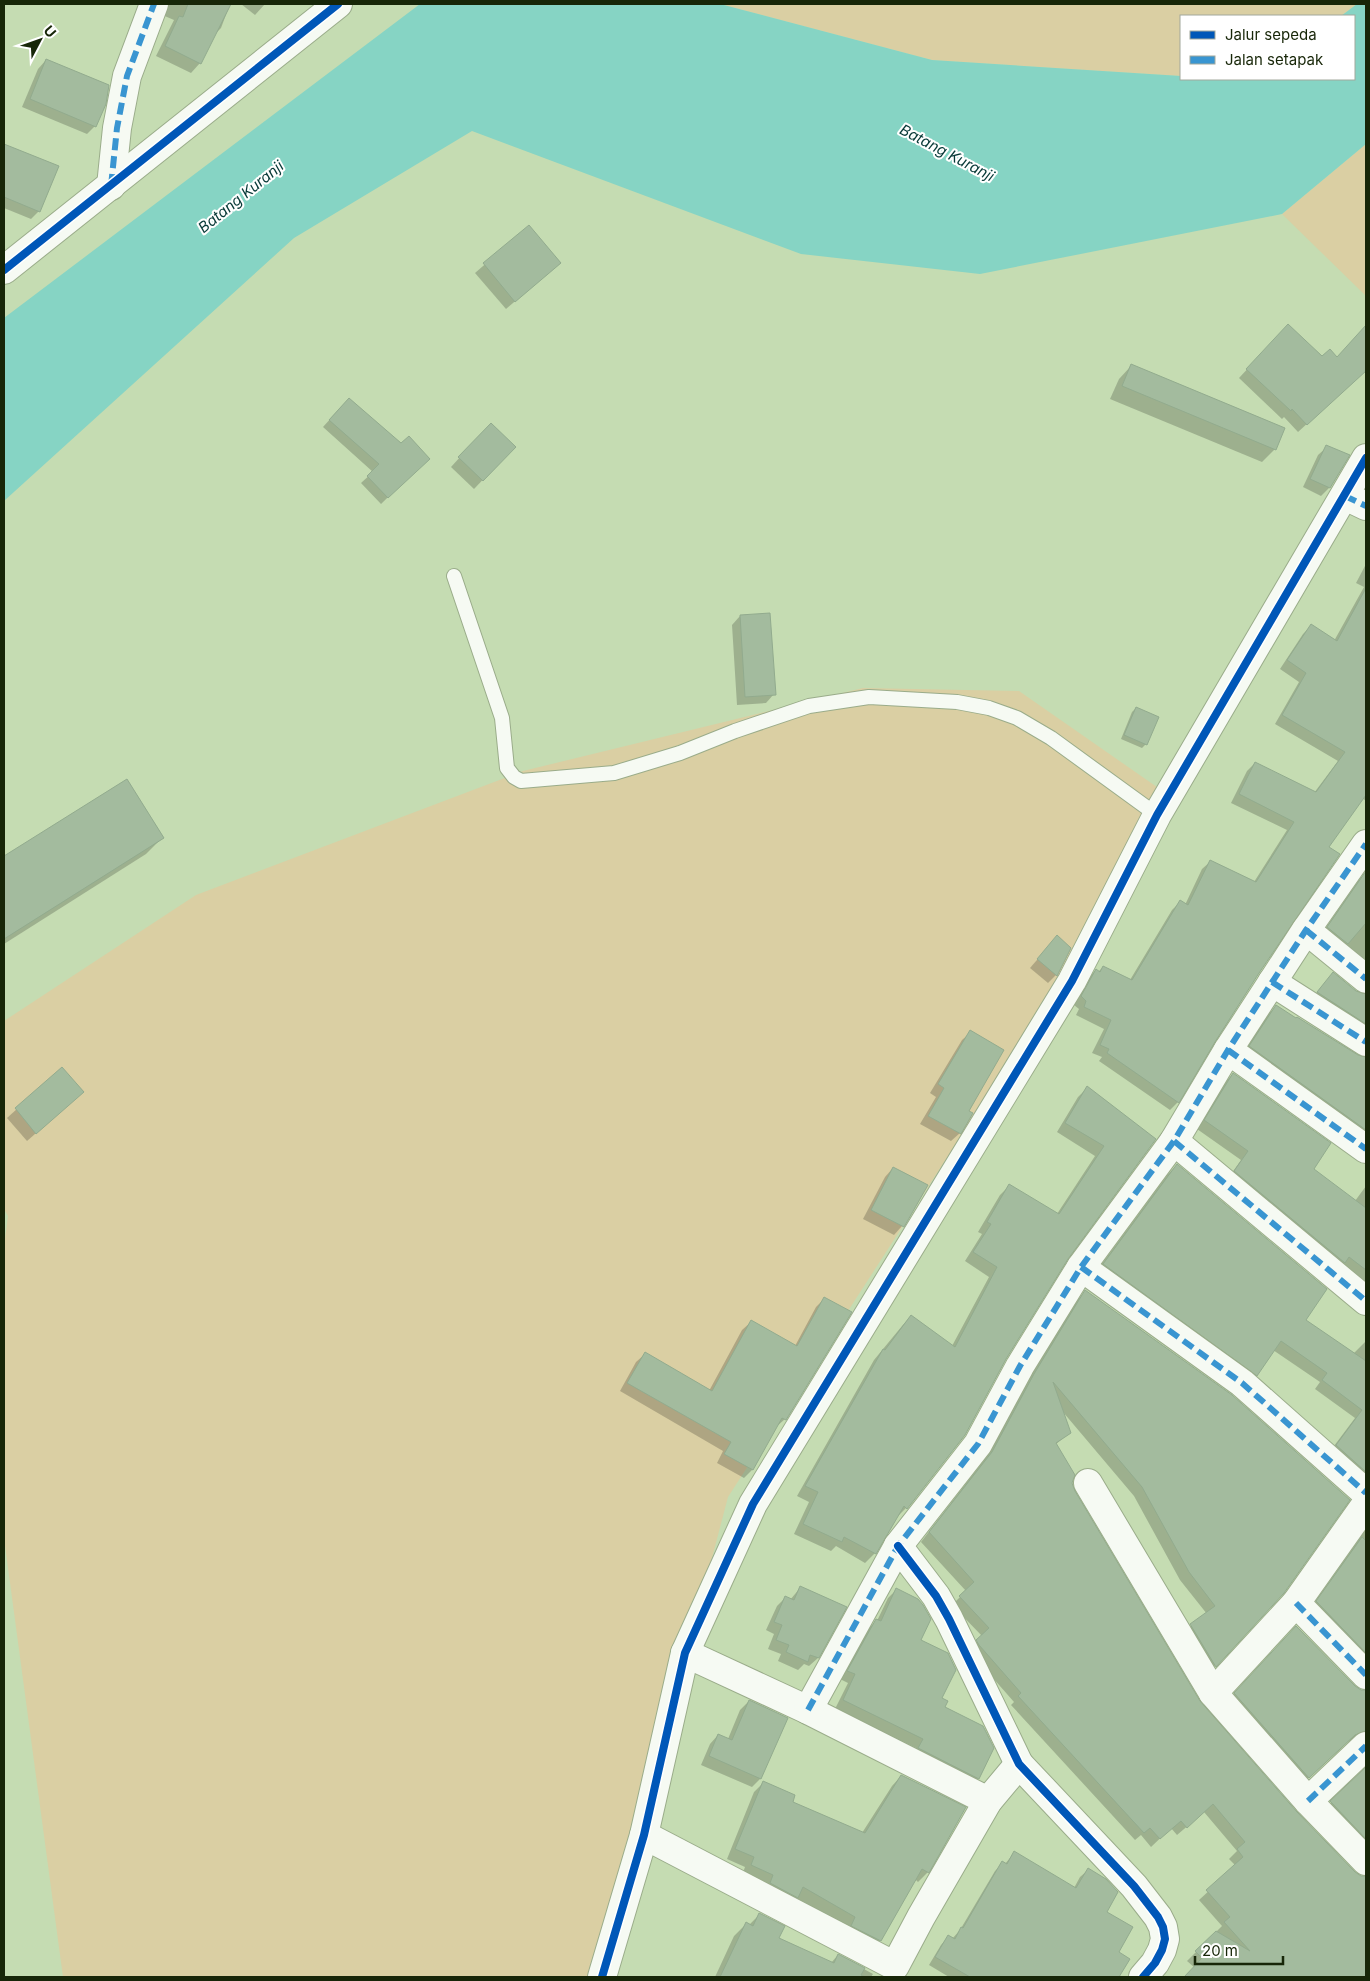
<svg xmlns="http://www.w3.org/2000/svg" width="1370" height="1981" viewBox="0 0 1370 1981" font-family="Inter,sans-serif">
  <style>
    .green { fill: #dacfa3 }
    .water { fill: #86d4c4 }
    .shadow { fill: #0003 }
    .building { fill: #a3bb9e; stroke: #92ab8e }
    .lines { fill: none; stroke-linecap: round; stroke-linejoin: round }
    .lane-casing { stroke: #9aac8a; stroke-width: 16 }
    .street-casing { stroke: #9aac8a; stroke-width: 30 }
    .lane { stroke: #f6faf3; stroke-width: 14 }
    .street { stroke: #f6faf3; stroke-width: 28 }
    .quiet { stroke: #3995d1; stroke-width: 6; stroke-dasharray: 12 6; stroke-linecap: butt }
    .cycleway-casing { stroke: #fff; stroke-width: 11 }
    .cycleway { stroke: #0057b8; stroke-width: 8 }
    .labels { text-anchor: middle; stroke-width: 4; stroke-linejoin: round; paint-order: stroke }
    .water-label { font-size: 15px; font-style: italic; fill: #073937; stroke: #fff }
  </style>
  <rect width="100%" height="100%" fill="#c5dcb2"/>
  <!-- green -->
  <g class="green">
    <polygon points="720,4 1357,4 1341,16 1181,16 1181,76 932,60"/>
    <polygon points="1366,144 1366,296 1282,214"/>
    <polygon points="863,688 1019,691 1177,801 728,1497 602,1977 63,1977 4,1538 4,1246 8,1216 4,1209 4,1021 196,895 523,771"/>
  </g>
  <!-- water -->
  <polygon class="water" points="420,4 720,4 932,60 1181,76 1181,79 1354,79 1354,16 1341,16 1357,4 1366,4 1366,144 1282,214 980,274 801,254 472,131 294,238 4,501 4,318"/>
  <!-- shadow -->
  <g class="shadow">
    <polygon points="157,4 230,4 221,28 214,35 200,63 191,73 156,56 174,20 160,14"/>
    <polygon points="241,4 265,4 255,15"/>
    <polygon points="46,60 95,126 87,134 22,107 38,69"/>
    <polygon points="11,148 39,211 31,219 4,208 4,155"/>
    <polygon points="529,226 560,263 506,309 475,273"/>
    <polygon points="1366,326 1366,370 1298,432 1284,417 1282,419 1239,378 1280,334 1322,357 1337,358"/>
    <polygon points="1131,366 1275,449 1262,462 1110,399 1119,379"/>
    <polygon points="342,406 401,445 428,458 381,504 361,483 373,472 323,427"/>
    <polygon points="482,433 514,447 474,489 451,467"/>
    <polygon points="1327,447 1329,488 1321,496 1303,487 1318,455"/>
    <polygon points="1366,564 1366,801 1362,798 1327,847 1258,973 1178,1102 1170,1110 1099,1061 1102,1057 1092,1053 1104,1029 1076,1015 1079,1009 1074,1005 1088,978 1096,970 1098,972 1103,967 1130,980 1172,910 1180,902 1185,905 1202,869 1211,861 1254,882 1287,830 1231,803 1247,771 1255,763 1314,793 1338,761 1275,724 1299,682 1280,669 1303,634 1311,626 1334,641 1364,587 1356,583"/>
    <polygon points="740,616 774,694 766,703 737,705 732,625"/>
    <polygon points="1136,708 1146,744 1142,748 1121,739 1132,712"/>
    <polygon points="127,780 163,837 146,854 4,944 4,858"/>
    <polygon points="1366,873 1366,974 1320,936 1358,881"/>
    <polygon points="1049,946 1056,975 1048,983 1030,968"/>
    <polygon points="1333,974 1355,992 1366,995 1366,1037 1309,1001"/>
    <polygon points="1276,1007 1358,1057 1366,1059 1366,1144 1242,1055 1267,1015"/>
    <polygon points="971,1032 967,1111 960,1133 951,1141 920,1124 936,1097 930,1093 962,1040"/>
    <polygon points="62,1068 74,1100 27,1141 7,1118"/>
    <polygon points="1233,1074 1312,1169 1355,1201 1366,1186 1366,1292 1227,1180 1241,1160 1197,1129 1224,1083"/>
    <polygon points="1087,1088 1155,1139 1067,1258 906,1508 897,1517 875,1553 865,1563 836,1546 831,1551 794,1534 809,1502 797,1496 874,1360 902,1326 911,1316 952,1346 989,1277 965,1261 982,1234 978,1232 1000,1195 1009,1186 1057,1214 1095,1156 1057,1132 1078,1097"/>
    <polygon points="1177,1165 1304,1320 1353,1354 1366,1341 1366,1488 1328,1454 1355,1418 1315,1389 1320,1382 1273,1350 1256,1375 1248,1383 1095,1273 1168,1174"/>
    <polygon points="893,1168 926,1185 902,1226 894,1235 863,1219 885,1177"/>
    <polygon points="1086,1291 1283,1592 1207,1674 1183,1634 1207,1614 1180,1580 1134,1496 1063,1412 1070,1432 1055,1445 1073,1491 1199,1702 1295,1812 1354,1873 1361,1877 1366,1877 1366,1977 1185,1977 1195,1968 1187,1961 1222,1926 1199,1900 1236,1866 1229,1859 1237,1851 1204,1812 1177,1835 1171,1828 1151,1847 1141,1835 1135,1840 1011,1705 1014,1702 971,1653 969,1649 982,1636 952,1605 966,1591 921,1542 983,1461 1025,1384 1077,1300"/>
    <polygon points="824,1299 785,1419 776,1427 752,1470 744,1478 717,1463 723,1451 620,1391 636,1362 645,1354 709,1391 742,1330 751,1322 795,1346 816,1307"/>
    <polygon points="1366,1529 1366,1670 1309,1611"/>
    <polygon points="800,1588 845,1607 818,1658 809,1666 804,1664 798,1670 778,1661 781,1654 768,1649 774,1634 766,1630 777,1606 785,1598 790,1600"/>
    <polygon points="897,1589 919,1641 943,1708 978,1778 970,1787 910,1757 916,1748 835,1709 848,1683 840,1679 867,1629 877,1621 888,1598"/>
    <polygon points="1288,1636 1354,1687 1362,1691 1366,1691 1366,1742 1361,1739 1352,1739 1346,1743 1300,1786 1226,1703"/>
    <polygon points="749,1701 760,1779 752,1787 701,1765 710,1744 718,1735 728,1739 740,1710"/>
    <polygon points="1366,1769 1366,1856 1323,1811"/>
    <polygon points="901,1776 928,1872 918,1882 915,1879 880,1940 870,1950 847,1927 796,1898 788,1907 742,1875 745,1867 727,1859 754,1792 763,1783 791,1802 862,1833 892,1786"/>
    <polygon points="1014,1853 1074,1888 1080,1877 1088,1870 1105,1912 1117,1953 1128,1959 1118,1977 949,1977 929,1965 941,1945 948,1937 952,1939 960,1930 995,1871 1003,1863 1005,1864"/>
    <polygon points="760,1914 778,1938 831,1963 838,1955 873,1974 871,1977 715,1977 734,1936 746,1924 749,1925"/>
  </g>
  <!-- building -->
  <g class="building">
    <polygon points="188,4 231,4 201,64 165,46 179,16 183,17"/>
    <polygon points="46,59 109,85 106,104 96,127 30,99"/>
    <polygon points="4,144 59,166 40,212 4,197"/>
    <polygon points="529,225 561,263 515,302 483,263"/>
    <polygon points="1288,324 1322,356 1330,349 1337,357 1366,325 1366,371 1307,425 1292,409 1291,411 1246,369"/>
    <polygon points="1131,364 1285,428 1276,450 1122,386"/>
    <polygon points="349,398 401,443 409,436 430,459 388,498 367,476 379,464 329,420"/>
    <polygon points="491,423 516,447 483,481 458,457"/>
    <polygon points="1326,445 1350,455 1330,488 1310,479"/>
    <polygon points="1366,588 1366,795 1329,847 1340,854 1259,973 1215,1042 1179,1103 1107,1053 1109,1049 1100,1045 1111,1020 1084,1007 1086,1001 1081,996 1096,969 1100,972 1103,966 1132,980 1180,900 1188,905 1210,860 1256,882 1294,822 1239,794 1255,762 1316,792 1345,752 1282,715 1306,673 1287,660 1311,624 1337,641"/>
    <polygon points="770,613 776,695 745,697 740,615"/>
    <polygon points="1136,707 1159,717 1147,745 1124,735"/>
    <polygon points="127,779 164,838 4,939 4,856"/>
    <polygon points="1366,871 1366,923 1348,944 1327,927"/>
    <polygon points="1057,935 1071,948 1057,976 1037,959"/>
    <polygon points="1333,972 1356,991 1366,994 1366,1024 1317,992"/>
    <polygon points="1276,1005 1296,1018 1297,1017 1358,1055 1366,1057 1366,1130 1249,1046"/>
    <polygon points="970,1030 1004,1050 969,1111 973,1113 961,1134 928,1116 944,1088 938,1084"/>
    <polygon points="62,1067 84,1092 36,1134 15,1108"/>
    <polygon points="1233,1073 1331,1143 1314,1169 1366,1208 1366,1270 1349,1257 1345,1263 1234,1171 1248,1151 1204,1120"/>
    <polygon points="1087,1086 1156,1139 1068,1259 1006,1359 965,1435 907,1509 904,1506 876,1554 844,1537 842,1542 803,1524 818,1492 805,1486 883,1349 885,1350 911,1315 955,1347 997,1267 973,1252 991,1224 987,1222 1009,1184 1059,1214 1104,1146 1065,1123"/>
    <polygon points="1177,1164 1327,1289 1306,1320 1366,1361 1366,1472 1336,1445 1362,1410 1322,1380 1327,1373 1281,1341 1257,1376 1103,1264"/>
    <polygon points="893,1167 928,1185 904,1227 871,1210"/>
    <polygon points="1085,1290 1232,1395 1350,1500 1284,1593 1216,1667 1190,1624 1215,1606 1189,1572 1142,1487 1053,1382 1071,1433 1056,1443 1075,1475 1072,1483 1075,1491 1200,1701 1297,1812 1355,1872 1361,1876 1366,1876 1366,1977 1184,1977 1202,1958 1195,1951 1216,1931 1250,1951 1224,1922 1230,1917 1206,1890 1243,1857 1237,1849 1245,1842 1213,1804 1187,1828 1181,1821 1160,1839 1150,1828 1144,1833 1018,1696 1021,1693 979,1645 976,1640 989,1628 959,1596 974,1582 929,1532 992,1452 1034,1374"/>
    <polygon points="824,1297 852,1312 786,1420 782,1418 753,1470 724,1454 731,1442 627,1383 645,1352 712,1391 751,1320 797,1346"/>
    <polygon points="1362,1537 1366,1541 1366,1653 1316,1601"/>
    <polygon points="800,1586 847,1607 819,1658 810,1655 808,1662 786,1652 789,1645 776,1640 782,1625 774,1622 785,1596 794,1600"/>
    <polygon points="896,1588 918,1599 923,1605 931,1619 921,1640 948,1653 956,1670 942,1698 948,1701 945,1707 983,1726 994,1748 979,1779 918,1748 923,1739 843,1700 855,1674 847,1671 876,1619 881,1621"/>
    <polygon points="1296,1626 1355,1686 1361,1690 1366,1690 1366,1731 1355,1735 1309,1778 1234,1693"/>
    <polygon points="749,1700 788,1718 761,1779 709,1756 718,1734 732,1740"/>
    <polygon points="1366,1767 1366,1839 1330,1801"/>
    <polygon points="901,1775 966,1807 929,1873 922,1869 881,1941 851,1926 855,1917 803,1887 798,1898 770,1883 773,1875 751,1865 754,1857 735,1849 763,1781 795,1795 793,1802 865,1833"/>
    <polygon points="1014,1851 1076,1888 1088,1868 1106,1879 1118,1892 1107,1912 1133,1927 1119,1952 1130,1959 1119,1977 970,1977 935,1957 948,1935 955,1939 961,1927 963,1928 1002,1861 1007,1864"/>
    <polygon points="759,1913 785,1926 779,1938 834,1963 838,1954 865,1968 861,1975 865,1977 720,1977 746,1922 753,1926"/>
  </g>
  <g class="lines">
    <!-- lane casing -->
    <g class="lane-casing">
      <polyline id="lane" points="454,576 502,718 507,768 514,777 521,781 614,773 680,753 735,731 809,706 869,697 957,702 989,708 1017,718 1051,738 1157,815"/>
    </g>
    <!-- street casing -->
    <g class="street-casing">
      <g id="street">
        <polyline points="111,186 117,128 127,76 154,4"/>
        <polyline points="4,270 338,4"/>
        <polyline points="1345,496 1366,506"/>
        <polyline points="1306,930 1366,979"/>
        <polyline points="1272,982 1366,1042"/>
        <polyline points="1228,1050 1366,1149"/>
        <polyline points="1174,1141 1366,1301"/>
        <polyline points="1081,1267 1242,1383 1366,1493"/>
        <polyline points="1088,1483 1213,1693 1308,1801 1366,1861"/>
        <polyline points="898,1546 936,1596 949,1619 1019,1764 1134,1886 1158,1917 1163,1927 1165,1939 1162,1950 1155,1963 1143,1977"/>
        <polyline points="1296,1603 1366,1675"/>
        <polyline points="685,1653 808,1710 988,1801"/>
        <polyline points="1213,1693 1296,1603 1366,1504"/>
        <polyline points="808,1710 898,1546 978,1444 1020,1366 1081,1267 1174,1141 1228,1050 1306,930 1366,844"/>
        <polyline points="1308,1801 1366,1746"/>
        <polyline points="644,1835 895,1966 921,1917 988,1801 1019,1764"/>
        <polyline points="602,1977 644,1835 685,1653 753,1504 1072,981 1157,815 1366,458"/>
      </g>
    </g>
    <!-- lane -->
    <use href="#lane" class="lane"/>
    <!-- street -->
    <use href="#street" class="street"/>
    <!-- quiet -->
    <g class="quiet">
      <polyline points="111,186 117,128 127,76 154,4"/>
      <polyline points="1345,496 1366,506"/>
      <polyline points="1306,930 1366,979"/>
      <polyline points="1272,982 1366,1042"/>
      <polyline points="1228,1050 1366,1149"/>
      <polyline points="1174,1141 1366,1301"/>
      <polyline points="1081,1267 1242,1383 1366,1493"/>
      <polyline points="1296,1603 1366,1675"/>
      <polyline points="808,1710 898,1546 978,1444 1020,1366 1081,1267 1174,1141 1228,1050 1306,930 1366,844"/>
      <polyline points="1308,1801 1366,1746"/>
    </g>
    <!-- cycleway casing -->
    <g class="cycleway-casing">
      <g id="cycleway">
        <polyline points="4,270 338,4"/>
        <polyline points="898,1546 936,1596 949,1619 1019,1764 1134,1886 1158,1917 1163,1927 1165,1939 1162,1950 1155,1963 1143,1977"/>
        <polyline points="602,1977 644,1835 685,1653 753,1504 1072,981 1157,815 1366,458"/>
      </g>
    </g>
    <!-- cycleway -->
    <use href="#cycleway" class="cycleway"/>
  </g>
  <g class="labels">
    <!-- water labels -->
    <g class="water-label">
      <text transform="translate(947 153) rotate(28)" y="5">Batang Kuranji</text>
      <text transform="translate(241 197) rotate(-39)" y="5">Batang Kuranji</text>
    </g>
  </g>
  <!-- border -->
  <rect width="1370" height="1981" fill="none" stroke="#172608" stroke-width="10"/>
  <!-- legend -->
  <rect x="1180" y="15" width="175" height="65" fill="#ffffff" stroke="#a2a89c"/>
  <rect x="1190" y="31" width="25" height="8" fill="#0057b8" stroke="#a2a89c"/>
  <text x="1225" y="40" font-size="15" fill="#172608">Jalur sepeda</text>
  <rect x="1190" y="56" width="25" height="8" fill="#3995d1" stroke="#a2a89c"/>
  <text x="1225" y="65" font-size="15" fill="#172608">Jalan setapak</text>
  <!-- north arrow -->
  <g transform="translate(40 40) rotate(49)" stroke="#ffffff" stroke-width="4" paint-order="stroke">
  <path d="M0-4L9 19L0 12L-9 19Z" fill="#172608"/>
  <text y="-8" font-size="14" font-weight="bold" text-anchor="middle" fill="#172608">U</text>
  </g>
  <!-- scale -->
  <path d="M1195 1956v8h88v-8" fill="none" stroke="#172608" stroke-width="2.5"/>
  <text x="1202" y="1956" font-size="15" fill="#172608" stroke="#ffffff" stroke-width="4" paint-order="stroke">20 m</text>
</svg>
